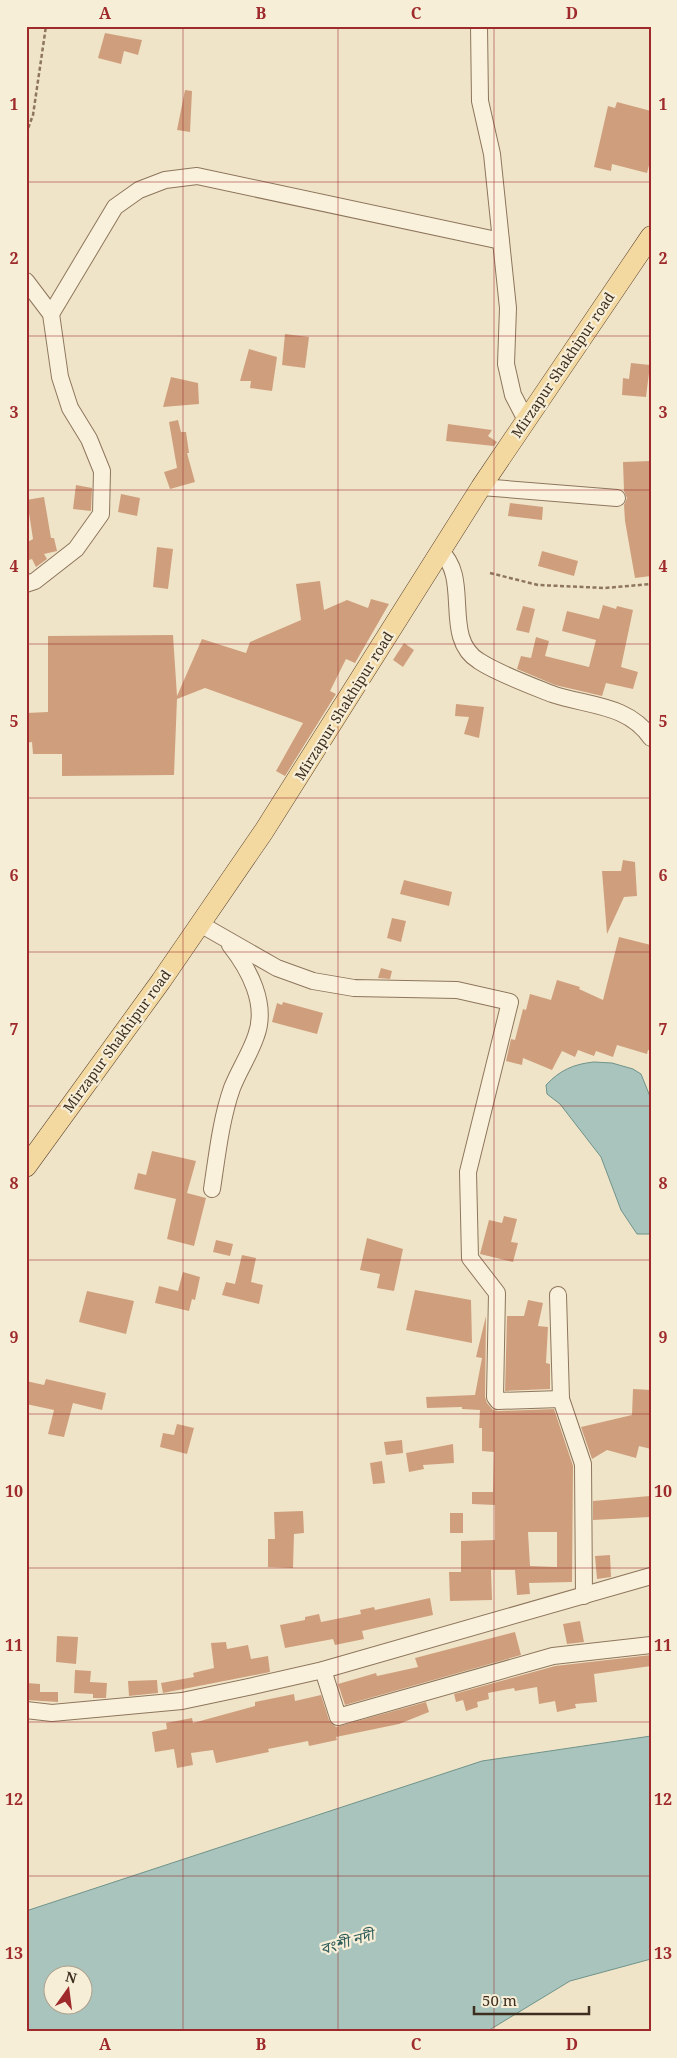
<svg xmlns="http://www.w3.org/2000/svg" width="677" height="2058" viewBox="0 0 677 2058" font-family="'Noto Serif','Noto Sans Bengali',serif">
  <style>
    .water { fill: #a9c4bc; stroke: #6f938a; fill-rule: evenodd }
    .building { fill: #cf9f7d; fill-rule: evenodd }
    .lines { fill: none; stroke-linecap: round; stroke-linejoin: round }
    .minor-casing { stroke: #8d765c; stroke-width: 18 }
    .major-casing { stroke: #5b4430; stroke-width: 21 }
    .path { stroke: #8d765c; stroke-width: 2.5; stroke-dasharray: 4 2.5; stroke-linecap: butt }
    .minor { stroke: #faf1dc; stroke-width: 16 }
    .major { stroke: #f3d9a0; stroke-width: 20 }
    .grid { fill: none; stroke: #9e2a2b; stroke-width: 1; stroke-opacity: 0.55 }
    .labels { text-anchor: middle; stroke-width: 4.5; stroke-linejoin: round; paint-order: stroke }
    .street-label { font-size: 14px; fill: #3d2e20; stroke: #f7eed8 }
    .water-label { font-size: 15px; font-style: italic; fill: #2f5d5a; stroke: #f7eed8 }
    .neatline { fill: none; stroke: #9e2a2b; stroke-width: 2 }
    .grid-label { font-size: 16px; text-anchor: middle; font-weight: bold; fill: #9e2a2b }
  </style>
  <rect width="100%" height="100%" fill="#f0e4c8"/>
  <!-- water -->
  <g class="water">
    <path d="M594,1062L612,1063L633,1069L641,1074L651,1099V1234H637L621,1210L601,1157L560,1104L547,1094L546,1085C560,1070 574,1064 594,1062Z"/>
    <path d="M651,1736V1959L570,1981L486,2032H26V1911L482,1761ZM52,1976H82V2006H52Z"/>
  </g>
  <!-- building -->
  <g class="building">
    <polygon points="105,33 142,40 138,55 124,51 121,64 98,58"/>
    <polygon points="185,90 192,91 190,132 177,130"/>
    <polygon points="617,102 651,111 651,158 647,173 612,164 611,171 594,167 608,106 615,108"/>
    <polygon points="285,334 309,337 305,368 282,365"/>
    <polygon points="249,349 277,357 272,391 250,388 251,381 240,381"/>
    <polygon points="631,363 650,365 646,397 622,395 623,378 629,379"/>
    <polygon points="171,377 198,383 199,404 163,407"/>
    <polygon points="178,420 181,432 186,432 189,453 187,453 195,482 170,489 164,472 177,468 169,422"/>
    <polygon points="448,424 492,430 488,436 497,442 494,446 446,441"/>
    <polygon points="651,461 651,576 635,578 625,521 624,505 627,498 624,491 623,462"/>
    <polygon points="76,485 92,488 91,511 73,509"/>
    <polygon points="121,494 140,498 137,516 118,512"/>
    <polygon points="44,497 51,538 54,538 57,551 44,554 47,559 36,567 32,559 26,561 26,543 33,539 29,513 26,514 26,500"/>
    <polygon points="510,503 543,507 542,520 508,516"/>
    <polygon points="157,547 173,549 168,589 153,587"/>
    <polygon points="542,551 578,561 574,576 538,566"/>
    <polygon points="320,581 324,610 347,600 368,608 371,599 389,604 355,663 346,659 330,691 336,694 285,776 276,771 303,723 205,688 177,699 174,775 62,776 62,754 33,754 32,742 26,743 26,713 48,712 48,636 173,635 177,696 202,639 246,653 250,642 301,620 296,584"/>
    <polygon points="603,605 616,609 617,606 633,610 621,667 638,672 633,689 606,683 602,696 555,685 517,669 521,656 531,658 536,637 549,641 545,656 589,667 596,640 562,631 567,611 599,619"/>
    <polygon points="523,606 535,609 529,633 516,630"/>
    <polygon points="404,643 414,650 403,667 393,660"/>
    <polygon points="456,704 484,707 479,738 464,734 469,717 455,716"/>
    <polygon points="623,860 635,862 637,896 624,897 607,934 602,871 621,871"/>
    <polygon points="404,880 452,892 449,906 400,894"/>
    <polygon points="392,918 406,921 401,942 387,938"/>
    <polygon points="619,937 651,945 651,1050 648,1050 647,1054 617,1045 613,1057 596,1051 594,1056 578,1050 575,1057 562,1051 552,1070 523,1058 522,1065 506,1061 511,1039 515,1040 523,1009 526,1010 530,994 551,1000 557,980 580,987 579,989 603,1000"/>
    <polygon points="381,968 392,971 390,979 378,978"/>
    <polygon points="283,1002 323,1013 317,1034 272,1022 277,1003 282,1005"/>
    <polygon points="152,1151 196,1161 187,1193 206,1198 194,1246 167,1239 176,1199 134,1189 138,1173 146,1175"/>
    <polygon points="504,1216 517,1219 511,1242 518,1243 513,1262 480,1254 489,1220 502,1223"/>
    <polygon points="367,1238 403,1249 394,1291 377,1288 380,1274 360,1270"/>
    <polygon points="216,1240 233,1244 230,1256 213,1252"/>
    <polygon points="242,1255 256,1258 251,1282 263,1285 259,1304 222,1295 226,1282 235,1284"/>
    <polygon points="183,1272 200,1277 195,1300 192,1299 189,1311 155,1303 159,1286 178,1291"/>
    <polygon points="415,1290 471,1300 472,1343 406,1330"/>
    <polygon points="87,1291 134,1301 126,1334 79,1322"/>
    <polygon points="528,1300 543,1303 538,1326 548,1327 546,1363 550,1364 550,1389 505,1391 507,1316 524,1316"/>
    <path d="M486,1316L485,1397L487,1403L493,1410L498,1411L554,1409L573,1466L572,1582L529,1583L530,1594L517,1595L515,1570H491L492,1600L450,1601L449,1572H461V1541L495,1540V1505L472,1504V1492H493L494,1452L482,1451V1428H479L480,1410L462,1409V1407L427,1408L426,1397L475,1395L482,1358L476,1357ZM528,1532H557V1567L530,1566Z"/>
    <polygon points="46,1379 106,1393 102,1410 73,1403 64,1437 48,1434 54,1410 26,1404 26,1381 44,1385"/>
    <polygon points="633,1389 651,1390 651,1449 639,1446 636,1458 607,1450 592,1459 581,1427 632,1415"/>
    <polygon points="177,1424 194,1428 187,1454 160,1447 163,1433 174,1435"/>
    <polygon points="402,1440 403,1453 386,1455 384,1442"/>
    <polygon points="453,1444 454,1463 423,1465 424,1469 409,1472 406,1453"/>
    <polygon points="382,1461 385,1483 373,1484 370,1463"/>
    <polygon points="650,1496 650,1517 593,1520 593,1501"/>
    <polygon points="303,1511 304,1533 294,1534 293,1568 268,1567 268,1539 275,1539 274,1512"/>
    <rect x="450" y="1513" width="13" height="20"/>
    <polygon points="610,1555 611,1577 597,1579 595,1556"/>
    <polygon points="430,1598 433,1615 362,1631 364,1639 335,1645 333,1639 285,1648 280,1625 305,1620 305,1617 319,1614 321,1622 361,1614 360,1610 374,1607 375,1610"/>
    <polygon points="580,1621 584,1642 567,1644 563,1624"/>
    <polygon points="515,1632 521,1655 345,1705 338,1684 376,1673 377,1676 418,1667 415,1658"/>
    <polygon points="57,1636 78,1637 76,1664 56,1662"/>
    <polygon points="226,1642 227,1649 248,1645 251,1659 268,1656 270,1672 163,1693 161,1683 194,1677 193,1673 214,1668 211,1643"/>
    <polygon points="651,1655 651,1666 594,1674 597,1702 575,1704 576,1708 557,1712 555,1701 539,1704 537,1687 515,1691 514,1688 488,1693 489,1699 477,1702 478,1707 466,1711 463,1700 456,1702 454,1694 555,1666"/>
    <polygon points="75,1670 91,1671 90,1682 107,1683 106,1698 93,1698 93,1694 74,1693"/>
    <polygon points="157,1680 158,1693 129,1696 128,1681"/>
    <polygon points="26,1683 40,1684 40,1692 58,1692 58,1702 26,1700"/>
    <polygon points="294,1694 295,1701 321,1695 329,1720 336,1727 426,1702 429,1712 399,1724 336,1737 337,1740 309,1746 308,1741 268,1749 269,1752 216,1763 213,1750 191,1753 193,1765 177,1768 174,1749 155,1752 152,1732 167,1729 166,1723 192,1718 193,1723 255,1706 255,1702"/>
  </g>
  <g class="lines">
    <!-- minor casing -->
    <g class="minor-casing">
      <g id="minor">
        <polyline points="501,241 508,308 506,364 513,395 526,420"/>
        <polyline points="26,281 51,314 60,377 70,408 89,439 102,471 101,514 76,549 35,581 26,584"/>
        <polyline points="51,314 115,207 139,190 165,180 197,176 501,241 492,154 480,101 479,26"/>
        <polyline points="481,487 617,498"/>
        <path d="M440,551C472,578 441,638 479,661C497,673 532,686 552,694C587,706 628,704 651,738"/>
        <polyline points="200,924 277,968 313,981 354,988 457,990 510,1002 468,1172 470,1258 497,1293 495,1397 498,1401 561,1399"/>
        <path d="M212,1189C217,1156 221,1119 232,1088C239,1070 250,1054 256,1036C268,1004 249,969 230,945"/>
        <polyline points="558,1295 561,1399 583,1464 584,1596"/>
        <polyline points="323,1670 338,1717 553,1656 651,1645"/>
        <polyline points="26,1710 52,1713 182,1701 253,1686 323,1670 651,1576"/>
      </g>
    </g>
    <!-- major casing -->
    <g class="major-casing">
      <polyline id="major" points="26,1167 161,981 264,831 481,487 651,236"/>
    </g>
    <!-- path -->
    <g class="path">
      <polyline points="26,134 33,115 46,26"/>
      <polyline points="490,573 538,585 605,588 651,584"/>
    </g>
    <!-- minor -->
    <use href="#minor" class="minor"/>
    <!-- major -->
    <use href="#major" class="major"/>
  </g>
  <!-- grid -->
  <path class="grid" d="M183,26V2032M338,26V2032M494,26V2032M26,182H651M26,336H651M26,490H651M26,644H651M26,798H651M26,952H651M26,1106H651M26,1260H651M26,1414H651M26,1568H651M26,1722H651M26,1876H651"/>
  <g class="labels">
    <!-- street labels -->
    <g class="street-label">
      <text transform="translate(563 365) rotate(-56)" y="5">Mirzapur Shakhipur road</text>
      <text transform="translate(344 706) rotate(-58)" y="5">Mirzapur Shakhipur road</text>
      <text transform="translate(117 1041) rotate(-54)" y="5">Mirzapur Shakhipur road</text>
    </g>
    <!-- water labels -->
    <g class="water-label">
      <text transform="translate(347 1942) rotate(-16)" y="5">বংশী নদী</text>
    </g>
  </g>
  <!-- border -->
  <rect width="677" height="2058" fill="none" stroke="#f7eed8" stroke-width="55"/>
  <!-- north arrow -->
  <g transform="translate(68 1990) rotate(14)"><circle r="24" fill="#f7eed8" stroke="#ada18e"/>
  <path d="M0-4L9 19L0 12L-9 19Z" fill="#9e2a2b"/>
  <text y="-8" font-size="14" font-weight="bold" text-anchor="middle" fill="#3d2e20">N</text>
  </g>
  <!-- scale -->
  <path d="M474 2006v8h115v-8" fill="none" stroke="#3d2e20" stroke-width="2.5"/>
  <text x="482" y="2006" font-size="15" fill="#3d2e20" stroke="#f7eed8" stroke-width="4" paint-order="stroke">50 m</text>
  <rect x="28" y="28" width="622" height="2002" class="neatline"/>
  <g class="grid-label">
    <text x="105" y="19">A</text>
    <text x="261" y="19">B</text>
    <text x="416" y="19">C</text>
    <text x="572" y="19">D</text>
    <text x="14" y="110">1</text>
    <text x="663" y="110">1</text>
    <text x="14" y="264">2</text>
    <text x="663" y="264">2</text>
    <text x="14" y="418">3</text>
    <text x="663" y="418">3</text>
    <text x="14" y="572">4</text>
    <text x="663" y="572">4</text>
    <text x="14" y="727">5</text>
    <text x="663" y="727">5</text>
    <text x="14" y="881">6</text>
    <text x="663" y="881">6</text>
    <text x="14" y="1035">7</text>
    <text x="663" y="1035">7</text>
    <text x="14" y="1189">8</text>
    <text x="663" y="1189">8</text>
    <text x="14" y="1343">9</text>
    <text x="663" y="1343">9</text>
    <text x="14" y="1497">10</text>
    <text x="663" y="1497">10</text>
    <text x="14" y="1651">11</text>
    <text x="663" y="1651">11</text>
    <text x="14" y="1805">12</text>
    <text x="663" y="1805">12</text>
    <text x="14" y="1959">13</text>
    <text x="663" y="1959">13</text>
    <text x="105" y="2050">A</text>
    <text x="261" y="2050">B</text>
    <text x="416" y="2050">C</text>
    <text x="572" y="2050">D</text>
  </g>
</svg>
